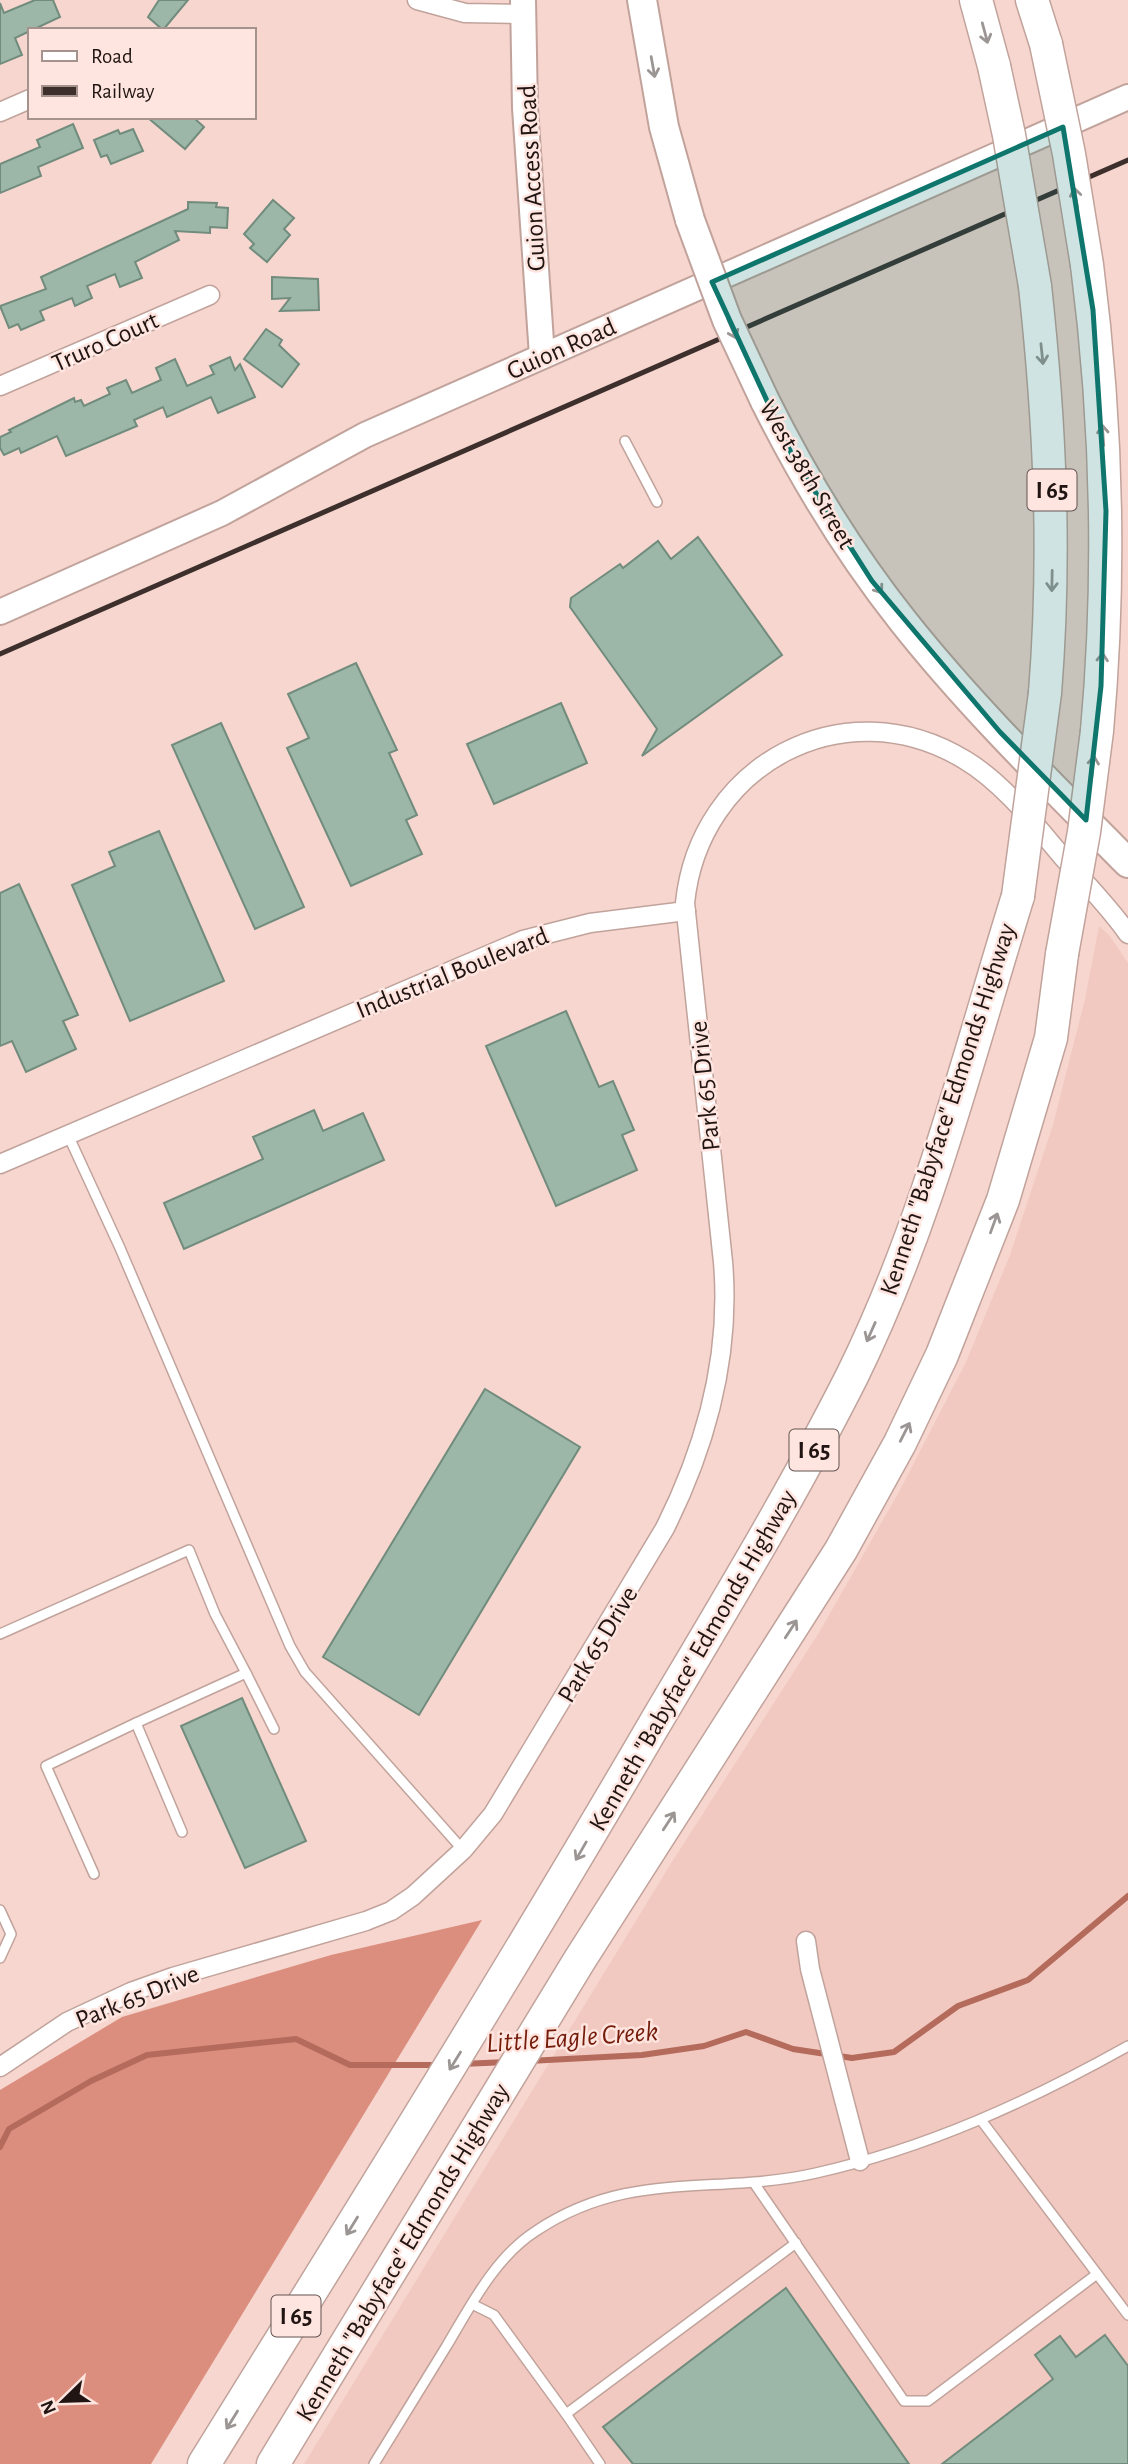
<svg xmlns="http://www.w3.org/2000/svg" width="1128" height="2464" viewBox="0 0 1128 2464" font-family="'Alegreya Sans',sans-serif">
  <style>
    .built { fill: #f1c9c0 }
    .forest { fill: #db8e7e }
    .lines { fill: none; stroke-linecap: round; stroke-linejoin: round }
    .stream { stroke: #b46b5b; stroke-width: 6 }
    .building { fill: #9cb7a8; stroke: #718c7d; stroke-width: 2 }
    .lane-casing { stroke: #c1a39c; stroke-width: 12 }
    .street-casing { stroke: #c1a39c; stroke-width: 21 }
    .secondary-casing { stroke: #c1a39c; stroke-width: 28 }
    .primary-casing { stroke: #c1a39c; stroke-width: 32 }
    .highway-casing { stroke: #c1a39c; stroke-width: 35 }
    .lane { stroke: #fff; stroke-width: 9 }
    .street { stroke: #fff; stroke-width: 18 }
    .secondary { stroke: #fff; stroke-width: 24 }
    .primary { stroke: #fff; stroke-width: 28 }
    .highway { stroke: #fff; stroke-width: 32 }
    .rail { stroke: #3d2f2c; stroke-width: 5 }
    .primary-bridge-casing { stroke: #c1a39c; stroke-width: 32; stroke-linecap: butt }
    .highway-bridge-casing { stroke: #c1a39c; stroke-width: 35; stroke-linecap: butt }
    .primary-bridge { stroke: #fff; stroke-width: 28 }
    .highway-bridge { stroke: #fff; stroke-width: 32 }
    .oneway { stroke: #9b9694 }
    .marked { fill: #0f766e; fill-opacity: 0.2; stroke: #0f766e; stroke-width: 5; stroke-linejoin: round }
    .labels { text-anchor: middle; stroke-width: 5; stroke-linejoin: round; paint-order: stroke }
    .shield { fill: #ffe5df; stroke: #635350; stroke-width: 2 }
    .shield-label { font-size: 24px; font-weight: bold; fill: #201512 }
    .street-label { font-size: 26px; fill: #201512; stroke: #ffe5df }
    .water-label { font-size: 28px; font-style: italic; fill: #751b0a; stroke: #ffe5df }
  </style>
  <rect width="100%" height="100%" fill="#f6d6cf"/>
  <!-- built -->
  <polygon class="built" points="1099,926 1109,935 1128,963 1128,2464 304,2464 670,1865 820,1631 900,1490 966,1362 1010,1255 1053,1125 1085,999"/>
  <!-- forest -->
  <polygon class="forest" points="482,1920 151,2464 0,2464 0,2090 122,2017 331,1955"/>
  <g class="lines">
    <!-- stream -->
    <g class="stream">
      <polyline points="529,2061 642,2055 704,2046 746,2032 793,2049 852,2058 894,2052 958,2006 1028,1980 1128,1896"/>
      <polyline points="462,2064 507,2062"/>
      <polyline points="0,2147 9,2129 91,2081 147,2055 296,2039 350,2065 437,2065"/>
    </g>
  </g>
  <!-- building -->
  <g class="building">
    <polygon points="35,0 53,0 60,17 15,38 22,55 0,64 0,3 4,13"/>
    <polygon points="159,0 188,0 163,30 148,17"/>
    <polygon points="147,117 193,117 204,127 185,149"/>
    <polygon points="73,124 83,148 38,167 41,176 0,193 0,164 40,147 37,140"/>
    <polygon points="133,129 143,151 111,164 107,155 101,157 94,140 118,130 120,134"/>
    <polygon points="273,200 294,218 284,229 290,235 267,262 250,248 254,244 244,234"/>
    <polygon points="188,202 217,203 216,207 228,208 227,228 210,227 210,233 175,231 179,240 135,262 142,278 120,287 115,274 87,286 92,298 75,306 72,298 40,311 44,320 21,330 18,324 9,328 0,306 46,289 41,277 188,209"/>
    <polygon points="272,277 318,279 319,310 280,311 290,298 272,299"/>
    <polygon points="266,329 282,340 279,345 299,364 282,387 244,359"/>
    <polygon points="230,357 235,370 240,364 255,397 218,413 211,397 167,417 163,407 134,420 137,426 66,456 57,436 21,453 19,448 4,455 0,448 0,437 11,432 9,430 74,398 75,402 81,400 84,406 110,394 107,388 126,380 132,393 161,380 156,368 175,359 187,386 214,374 210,366"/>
    <polygon points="698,537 782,655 642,756 657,729 570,607 571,598 620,564 623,568 658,541 671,559"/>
    <polygon points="356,663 397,750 389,753 417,815 406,820 422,854 351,886 287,748 309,738 288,694"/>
    <polygon points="561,703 587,763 494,804 467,744"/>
    <polygon points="221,723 304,907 255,929 172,745"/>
    <polygon points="159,831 224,981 130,1021 72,885 115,866 109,852"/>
    <polygon points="19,884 78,1015 63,1021 76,1049 26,1072 12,1041 0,1046 0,893"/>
    <polygon points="566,1011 599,1087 613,1081 634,1130 622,1135 637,1170 556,1206 486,1046"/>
    <polygon points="314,1110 323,1131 363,1113 384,1160 184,1249 164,1203 263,1159 253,1137"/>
    <polygon points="485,1389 580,1447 419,1715 323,1657"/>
    <polygon points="242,1698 306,1841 245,1868 181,1726"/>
    <polygon points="786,2288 909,2464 633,2464 603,2427"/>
    <polygon points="1105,2335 1128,2366 1128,2464 942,2464 1053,2379 1035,2355 1060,2336 1076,2357"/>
  </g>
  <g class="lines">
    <!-- lane casing -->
    <g class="lane-casing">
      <g id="lane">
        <polyline points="625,441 657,502"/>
        <polyline points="68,1135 120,1248 290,1646 305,1672 463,1850"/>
        <polyline points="0,1634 189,1550 215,1614 246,1673"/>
        <polyline points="182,1832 136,1723 246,1673 274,1729"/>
        <polyline points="94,1874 46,1766 136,1723"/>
        <polyline points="0,1910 11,1934 0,1958"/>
        <polyline points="981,2120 1128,2315"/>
        <polyline points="754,2183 904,2401 928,2401 1097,2274"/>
        <polyline points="472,2304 494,2315 566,2414 796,2243"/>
        <polyline points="566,2414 600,2464"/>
        <path d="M374,2464C398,2425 422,2386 446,2347C470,2307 495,2257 536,2231C630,2168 715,2196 816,2173C927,2148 1030,2101 1128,2046"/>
      </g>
    </g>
    <!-- street casing -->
    <g class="street-casing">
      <g id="street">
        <polyline points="417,0 465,13 523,14"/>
        <polyline points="0,112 30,99"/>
        <polyline points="0,386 210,295"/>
        <polyline points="0,1164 523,940 590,923 686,911"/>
        <polyline points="806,1941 810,1969 860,2161"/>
        <path d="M0,2067L67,2022L131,1992L173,1977L366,1921L391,1911L413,1896L463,1850L493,1814L665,1528C707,1444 731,1356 723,1262L685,903C699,765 844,686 965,760C1005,784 1036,826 1066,861C1087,885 1110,908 1128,934"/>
      </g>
    </g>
    <!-- secondary casing -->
    <g class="secondary-casing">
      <g id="secondary">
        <polyline points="523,0 525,108 542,356"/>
        <polyline points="0,612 222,513 365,435 1128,97"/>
      </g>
    </g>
    <!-- primary casing -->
    <g class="primary-casing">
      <g id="primary">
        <polyline points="642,0 664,127 690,220"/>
        <path d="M765,401C804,479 849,553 903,621C971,707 1051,785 1128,863"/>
      </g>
    </g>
    <!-- highway casing -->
    <g class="highway-casing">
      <g id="highway">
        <polyline points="976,0 994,66"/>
        <polyline points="1032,0 1046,44"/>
        <path d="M1087,265C1107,420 1111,575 1097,731"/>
        <path d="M1035,286C1050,424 1056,555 1045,693"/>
        <path d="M204,2464C356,2219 509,1974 654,1725C722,1610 792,1495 852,1376C927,1224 968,1057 1018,896"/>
        <polyline points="273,2464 579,1961 841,1550 900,1443 942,1355 1003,1200 1051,1038 1062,954"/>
      </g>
    </g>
    <!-- lane -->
    <use href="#lane" class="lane"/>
    <!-- street -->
    <use href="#street" class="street"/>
    <!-- secondary -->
    <use href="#secondary" class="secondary"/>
    <!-- primary -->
    <use href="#primary" class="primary"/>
    <!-- highway -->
    <use href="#highway" class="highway"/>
    <!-- rail -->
    <polyline class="rail" points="0,654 1128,160"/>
    <!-- primary-bridge casing -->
    <g class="primary-bridge-casing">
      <polyline id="primary-bridge" points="690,220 727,320 765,401"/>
    </g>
    <!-- highway-bridge casing -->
    <g class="highway-bridge-casing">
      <g id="highway-bridge">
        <polyline points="1046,44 1069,154 1087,265"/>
        <polyline points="994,66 1009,135 1035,286"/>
        <polyline points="1018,896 1045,693"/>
        <polyline points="1062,954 1084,832 1097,731"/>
      </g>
    </g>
    <!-- primary-bridge -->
    <use href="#primary-bridge" class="primary-bridge"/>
    <!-- highway-bridge -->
    <use href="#highway-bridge" class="highway-bridge"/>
  </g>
  <!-- one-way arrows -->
  <defs><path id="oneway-shaft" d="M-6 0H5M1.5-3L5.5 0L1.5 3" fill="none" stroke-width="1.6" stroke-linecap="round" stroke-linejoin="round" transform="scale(1.75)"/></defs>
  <g class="oneway">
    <use href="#oneway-shaft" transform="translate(985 33) rotate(75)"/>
    <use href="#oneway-shaft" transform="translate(653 67) rotate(80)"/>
    <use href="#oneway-shaft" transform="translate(1076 198) rotate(-99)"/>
    <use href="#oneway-shaft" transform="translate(732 329) rotate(67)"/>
    <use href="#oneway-shaft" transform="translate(1042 354) rotate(84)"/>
    <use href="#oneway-shaft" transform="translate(1103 435) rotate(-94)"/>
    <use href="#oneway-shaft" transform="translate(1052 581) rotate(91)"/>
    <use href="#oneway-shaft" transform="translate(876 585) rotate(54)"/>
    <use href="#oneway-shaft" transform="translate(1102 663) rotate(-86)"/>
    <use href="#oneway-shaft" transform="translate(1093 766) rotate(-84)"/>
    <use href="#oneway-shaft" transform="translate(994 1223) rotate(-70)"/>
    <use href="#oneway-shaft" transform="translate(871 1332) rotate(114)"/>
    <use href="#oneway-shaft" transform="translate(905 1432) rotate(-63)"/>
    <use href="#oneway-shaft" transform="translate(791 1629) rotate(-57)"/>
    <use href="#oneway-shaft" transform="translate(669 1821) rotate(-57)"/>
    <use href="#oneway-shaft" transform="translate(581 1851) rotate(120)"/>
    <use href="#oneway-shaft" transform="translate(455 2061) rotate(122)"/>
    <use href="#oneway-shaft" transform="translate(352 2226) rotate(122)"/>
    <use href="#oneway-shaft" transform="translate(232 2420) rotate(122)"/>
  </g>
  <!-- marked area -->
  <path class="marked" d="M1063,127L1093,310L1106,511L1101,686L1086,820L1000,732L872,581L793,457L712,282Z"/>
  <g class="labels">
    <!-- shield labels -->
    <g class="shield">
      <rect x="1027.5" y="469.5" width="49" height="41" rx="5"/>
      <rect x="789.5" y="1429.5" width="49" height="41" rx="5"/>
      <rect x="271.5" y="2295.5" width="49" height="41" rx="5"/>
    </g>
    <g class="shield-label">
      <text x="1052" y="498">I 65</text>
      <text x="814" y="1458">I 65</text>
      <text x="296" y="2324">I 65</text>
    </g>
    <!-- street labels -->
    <g class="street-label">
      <text transform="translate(531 178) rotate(-93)" y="9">Guion Access Road</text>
      <text transform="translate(105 341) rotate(-24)" y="9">Truro Court</text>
      <text transform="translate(561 348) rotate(-24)" y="9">Guion Road</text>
      <text transform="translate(808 474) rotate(60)" y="9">West 38th Street</text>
      <text transform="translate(452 972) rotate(-22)" y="9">Industrial Boulevard</text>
      <text transform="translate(704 1086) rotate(-96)" y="9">Park 65 Drive</text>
      <text transform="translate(947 1109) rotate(-72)" y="9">Kenneth "Babyface" Edmonds Highway</text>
      <text transform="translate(597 1644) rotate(-59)" y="9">Park 65 Drive</text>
      <text transform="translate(692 1660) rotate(-60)" y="9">Kenneth "Babyface" Edmonds Highway</text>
      <text transform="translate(137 1996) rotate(-22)" y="9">Park 65 Drive</text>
      <text transform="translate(402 2252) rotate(-59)" y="9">Kenneth "Babyface" Edmonds Highway</text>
    </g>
    <!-- water labels -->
    <g class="water-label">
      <text transform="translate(572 2036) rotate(-4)" y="10">Little Eagle Creek</text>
    </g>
  </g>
  <!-- legend -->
  <rect x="28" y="28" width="228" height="91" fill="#ffe5df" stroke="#a6928d" stroke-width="2"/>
  <rect x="42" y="51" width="35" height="10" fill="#ffffff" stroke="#a6928d" stroke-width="2"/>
  <text x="91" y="63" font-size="21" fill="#201512">Road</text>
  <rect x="42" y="86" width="35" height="10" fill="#3d2f2c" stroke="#a6928d" stroke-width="2"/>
  <text x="91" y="98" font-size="21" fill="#201512">Railway</text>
  <!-- north arrow -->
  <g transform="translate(63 2401) rotate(247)" stroke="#ffe5df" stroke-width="5" paint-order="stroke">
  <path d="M0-5L12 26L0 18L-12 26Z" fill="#201512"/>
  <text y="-10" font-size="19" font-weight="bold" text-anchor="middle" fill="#201512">N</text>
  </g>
</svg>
